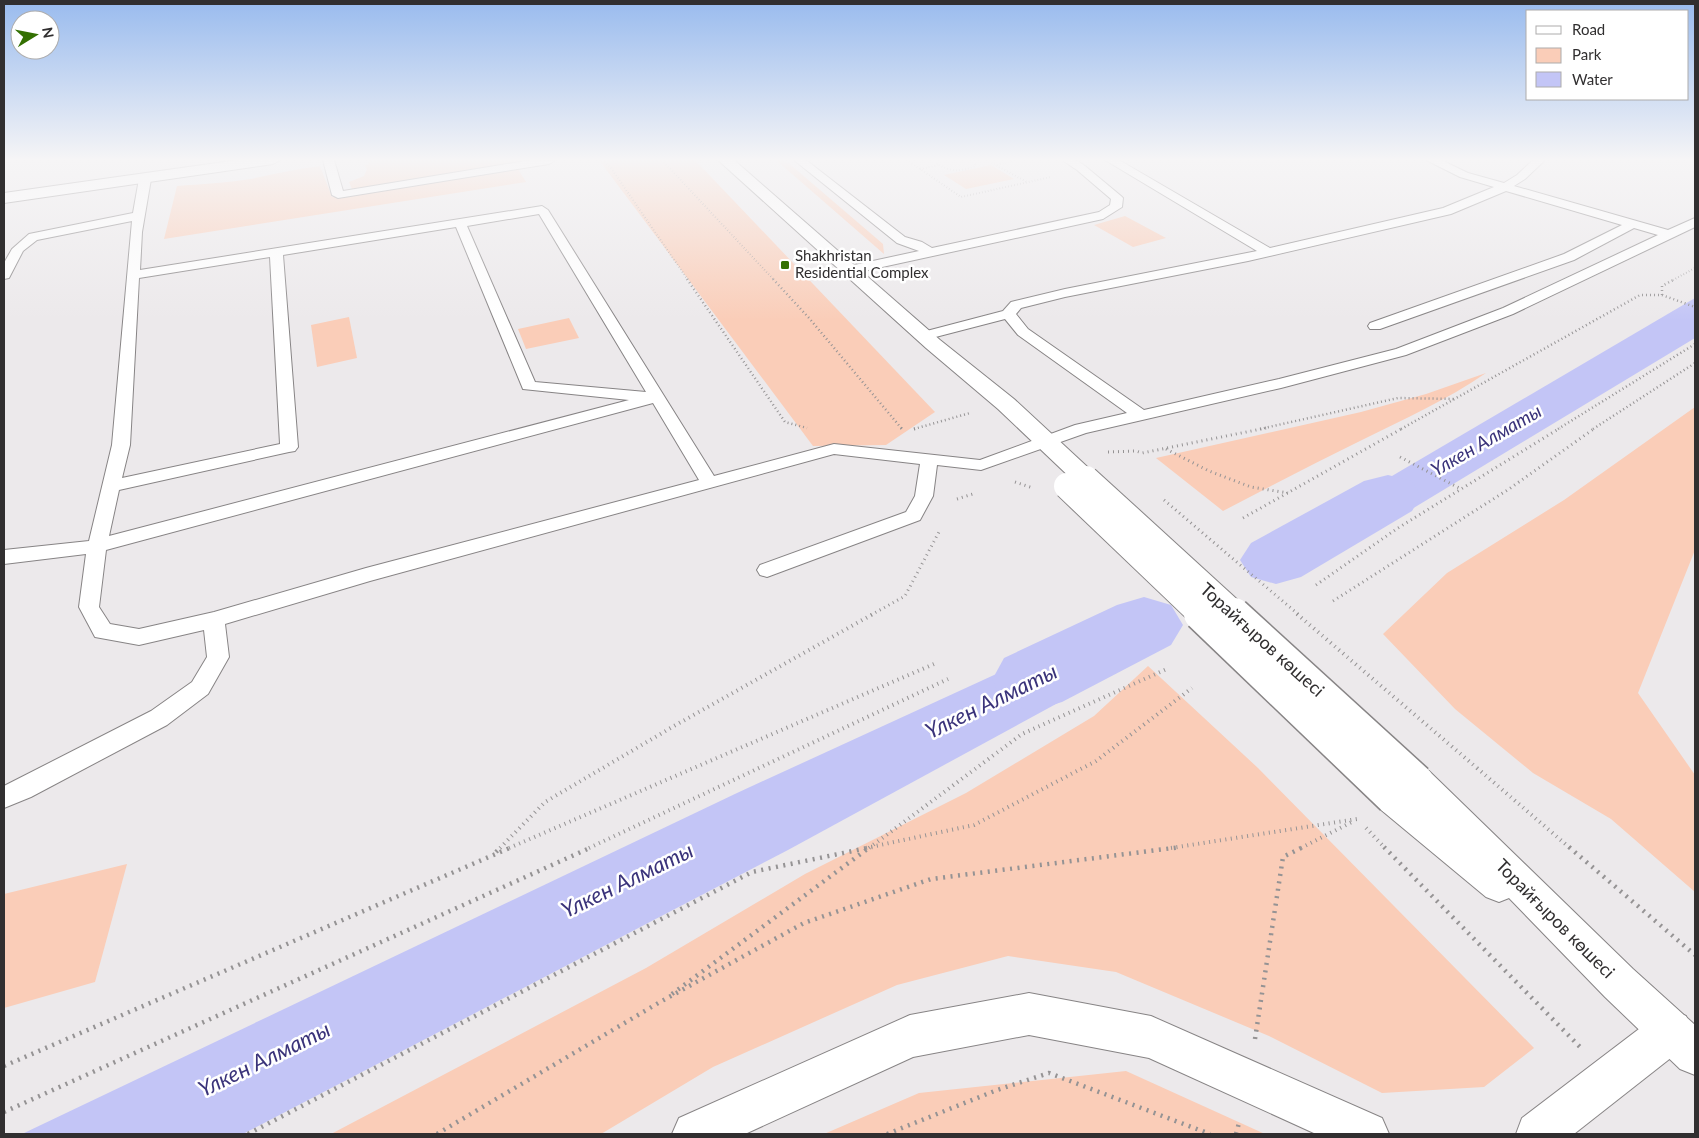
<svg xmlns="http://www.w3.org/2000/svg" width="1699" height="1138" viewBox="0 0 1699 1138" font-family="Lato,sans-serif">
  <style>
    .green { fill: #facdb8 }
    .water { fill: #c3c5f6 }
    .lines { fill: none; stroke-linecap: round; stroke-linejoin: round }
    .river { fill: #c3c5f6; fill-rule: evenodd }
    .service-casing { stroke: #878485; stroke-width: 2 }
    .minor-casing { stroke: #878485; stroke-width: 2 }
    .tertiary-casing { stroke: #878485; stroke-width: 2 }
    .path-far4 { stroke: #959394; stroke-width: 2; stroke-dasharray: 0.5 2.5; stroke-linecap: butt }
    .path-far3 { stroke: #959394; stroke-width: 2.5; stroke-dasharray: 1 3; stroke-linecap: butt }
    .path-far2 { stroke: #959394; stroke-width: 3; stroke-dasharray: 1 4; stroke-linecap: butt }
    .path-far1 { stroke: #959394; stroke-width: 4; stroke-dasharray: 1 4.5; stroke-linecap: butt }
    .path { stroke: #959394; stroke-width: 4.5; stroke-dasharray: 2 5.5; stroke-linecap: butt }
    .service { fill: #fff; fill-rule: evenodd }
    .minor { fill: #fff; fill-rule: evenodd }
    .tertiary { fill: #fff; fill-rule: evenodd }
    .tertiary-bridge-far1-casing { stroke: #878485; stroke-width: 28; stroke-linecap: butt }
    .tertiary-bridge-casing { stroke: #878485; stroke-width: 35; stroke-linecap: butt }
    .path-bridge-far1 { stroke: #959394; stroke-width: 3; stroke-dasharray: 1 4; stroke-linecap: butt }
    .path-bridge { stroke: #959394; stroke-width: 4; stroke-dasharray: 1 4.5; stroke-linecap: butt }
    .tertiary-bridge-far1 { stroke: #fff; stroke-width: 26 }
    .tertiary-bridge { stroke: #fff; stroke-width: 32 }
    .poi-dot { fill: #337002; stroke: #fff; stroke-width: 2 }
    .labels { text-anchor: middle; stroke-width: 5; stroke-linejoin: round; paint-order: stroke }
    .far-poi-label { font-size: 15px; fill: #312f30; stroke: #fff; text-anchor: start }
    .street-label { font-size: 18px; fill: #312f30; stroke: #fff }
    .water-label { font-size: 19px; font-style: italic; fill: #3a337a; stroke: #fff }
    .near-water-label { font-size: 22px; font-style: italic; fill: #3a337a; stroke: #fff }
  </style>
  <rect width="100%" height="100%" fill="#ece9eb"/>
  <!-- green -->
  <g class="green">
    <polygon points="370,160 536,160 352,189 349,182 364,176 367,169 365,165 368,165"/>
    <polygon points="599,160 695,160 935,412 886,445 813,446"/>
    <polygon points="776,160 785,160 883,244 884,254"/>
    <polygon points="991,165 1014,179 966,189 944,175"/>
    <path d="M320,166L332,197L518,169L526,182L164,239L177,186C201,184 226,183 251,179C274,174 296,169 320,166Z"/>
    <polygon points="1125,216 1166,238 1133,247 1094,225"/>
    <polygon points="349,317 357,358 317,367 311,325"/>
    <polygon points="569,318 579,338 526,349 518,329"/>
    <path d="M1486,373C1447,400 1404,419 1362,440C1315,463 1269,487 1223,511L1156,458L1361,412L1426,394Z"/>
    <polygon points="1695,407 1695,550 1638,693 1695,775 1695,892 1611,819 1533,773 1455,709 1383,634 1447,573 1564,500"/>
    <polygon points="1148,666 1258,768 1534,1048 1484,1087 1382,1093 1269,1036 1116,972 1008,956 897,985 713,1067 601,1134 331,1134 646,968 805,874 966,793 1094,716"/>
    <polygon points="127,864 95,982 4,1008 4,894"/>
    <polygon points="1126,1071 1265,1134 824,1134 919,1093"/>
  </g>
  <!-- water -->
  <g class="water">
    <polygon points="1695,298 1695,338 1349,547 1301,546 1315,524 1346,503"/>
    <polygon points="1124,636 1113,673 788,850 243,1134 22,1134 737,793 1077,637"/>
  </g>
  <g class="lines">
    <!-- river -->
    <g class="river">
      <polygon points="1388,475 1412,481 1421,496 1412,511 1301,577 1276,584 1251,577 1240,560 1251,543 1364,481"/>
      <polygon points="1144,597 1171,605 1183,625 1171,645 1062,702 1033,711 1004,702 992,680 1004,658 1117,605"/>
    </g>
    <!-- service casing -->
    <g class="service-casing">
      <g id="service">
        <polygon points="323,160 334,160 343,191 532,160 554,161 549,164 338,198 332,195"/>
        <polygon points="794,160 806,160 905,237 922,242 932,248 1099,212 1110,205 1111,199 1077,170 1062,160 1076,160 1085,166 1121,196 1123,198 1122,207 1103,219 850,274 843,270 845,267 919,251 897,243"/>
        <path d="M1105,160H1119L1270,248L1443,208L1494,187L1460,177L1426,160H1441L1468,173L1504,183L1517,175L1533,160H1545L1525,179L1514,186L1668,230L1695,218V227L1513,314L1406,355L1281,388L1086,433L981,470L937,465L933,496L920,520L767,577L760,575L757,570L760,565L906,512L915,496L920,464L834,454L370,581L225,624L229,657L208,694L167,725L31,797L4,808V786L151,711L192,682L207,657L204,630L139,645L95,637L79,607L86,554L4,564V550L89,541L112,445L132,221L37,240L23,251L9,278L4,279V263L12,249L29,234L133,213L139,179L145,176L151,179L142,232L140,270L542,206L548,210L714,476L834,444L980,460L1075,425L1127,413L1018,335L1005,319L924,340L919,339L917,336L919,333L1003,311L1011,302L1065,289L1257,251ZM1506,191L1622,225L1564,254L1370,323L1368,326L1370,329H1380L1574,260L1634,228L1658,235L1503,308L1396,349L1279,379L1144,410L1028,329L1016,314L1021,308L1065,297L1248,261L1451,214ZM539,214L646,392L535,382L467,226ZM456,227L523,389L629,400L109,536L119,490L289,452L295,451L298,447L283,255ZM270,257L280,444L122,478L130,445L139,278ZM653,403L699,480L366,568L214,612L139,629L110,624L99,607L106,550Z"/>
      </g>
    </g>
    <!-- minor casing -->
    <g class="minor-casing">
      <g id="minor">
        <polygon points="1029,993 1151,1016 1382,1118 1389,1134 1316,1134 1149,1058 1029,1035 913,1057 745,1134 672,1134 679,1118 910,1015"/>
        <polygon points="1671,1010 1686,1016 1692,1031 1686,1046 1574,1134 1516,1134 1522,1118 1656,1016"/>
      </g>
    </g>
    <!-- tertiary casing -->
    <g class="tertiary-casing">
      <g id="tertiary">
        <polygon points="238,160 280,160 273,164 4,203 4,193"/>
        <polygon points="718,160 734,160 940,340 1014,399 1095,474 1098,479 1095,484 1086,487 1077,484 998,409 926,348"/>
        <polygon points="1417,767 1429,771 1633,969 1695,1025 1695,1075 1680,1069 1605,997 1509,898 1499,902 1486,897 1380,809 1375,798 1380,787 1392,783 1403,787 1400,781 1405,771"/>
      </g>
    </g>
    <!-- path-far4 -->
    <g class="path-far4">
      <polyline points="602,160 611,168 688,280"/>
      <polyline points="662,160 774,280"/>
      <polyline points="907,160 961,197 1051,177"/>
      <path d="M938,160L937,163C948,172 962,172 975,166L974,160"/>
      <polyline points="986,160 1027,182"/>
      <polyline points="997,165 1015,160"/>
      <polyline points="920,169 939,165"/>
      <polyline points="1673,280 1695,268"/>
    </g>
    <!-- path-far3 -->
    <g class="path-far3">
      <polyline points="687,279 785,422 807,428"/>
      <polyline points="773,279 809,318 902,429"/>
      <polyline points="1662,295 1662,286 1675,279"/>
      <polyline points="914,429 970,413"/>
      <polyline points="1260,429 1398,398 1456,399"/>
      <polyline points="1401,429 1640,295 1662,295 1695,307"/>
      <polyline points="1558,429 1695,344"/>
      <polyline points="1593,429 1695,363"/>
    </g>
    <!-- path-far2 -->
    <g class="path-far2">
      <polyline points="901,428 903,430"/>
      <polyline points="914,429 918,428"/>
      <polyline points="1166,449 1209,471 1251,487 1288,493"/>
      <polyline points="1108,452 1136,451 1142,453 1266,428"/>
      <polyline points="1400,457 1461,489"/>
      <polyline points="1015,482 1033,488"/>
      <polyline points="957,499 976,493"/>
      <polyline points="1243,518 1403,428"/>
      <polyline points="1316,585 1398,528 1560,428"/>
      <polyline points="1333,601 1509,489 1595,428"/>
      <polyline points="871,615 905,596 940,530"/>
    </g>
    <!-- path-far1 -->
    <g class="path-far1">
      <polyline points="1477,768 1570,848"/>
      <polyline points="1366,828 1385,848"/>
      <polyline points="500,848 545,802 674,726 873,614"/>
      <polyline points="509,848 934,664"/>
      <polyline points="589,848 948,679"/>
      <polyline points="866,848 974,825 1096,761 1192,688"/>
      <polyline points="869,848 1022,734 1169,668"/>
      <polyline points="1171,848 1357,819"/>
      <polyline points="1301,848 1354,821"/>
    </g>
    <!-- path -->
    <g class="path">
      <polyline points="1384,847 1580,1047"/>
      <polyline points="1569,847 1695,955"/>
      <polyline points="496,852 501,847"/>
      <polyline points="672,994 870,847"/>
      <polyline points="1255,1039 1283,857 1303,847"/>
      <polyline points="4,1066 512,847"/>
      <polyline points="4,1112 592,847"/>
      <polyline points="248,1134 752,872 872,847"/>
      <polyline points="437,1134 660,1002 804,923 931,879 1181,847"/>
      <polyline points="887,1134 997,1090 1049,1073 1210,1134"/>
      <polyline points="1236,1134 1239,1123"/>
    </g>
    <!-- service -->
    <use href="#service" class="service"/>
    <!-- minor -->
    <use href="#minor" class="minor"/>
    <!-- tertiary -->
    <use href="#tertiary" class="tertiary"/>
    <!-- tertiary-bridge-far1 casing -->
    <g class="tertiary-bridge-far1-casing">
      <g id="tertiary-bridge-far1">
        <polyline points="1086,479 1235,615"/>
        <polyline points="1067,486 1202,615"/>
      </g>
    </g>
    <!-- tertiary-bridge casing -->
    <g class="tertiary-bridge-casing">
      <g id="tertiary-bridge">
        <polyline points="1200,614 1392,798"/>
        <polyline points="1234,614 1417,781"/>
      </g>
    </g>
    <!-- path-bridge-far1 -->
    <polyline class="path-bridge-far1" points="1164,500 1299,615"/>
    <!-- path-bridge -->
    <polyline class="path-bridge" points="1297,614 1477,768"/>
    <!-- tertiary-bridge-far1 -->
    <use href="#tertiary-bridge-far1" class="tertiary-bridge-far1"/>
    <!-- tertiary-bridge -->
    <use href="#tertiary-bridge" class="tertiary-bridge"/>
  </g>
  <!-- sky -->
  <linearGradient id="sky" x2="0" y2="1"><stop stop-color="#9be"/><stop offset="0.5" stop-color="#f6f5f6"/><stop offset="1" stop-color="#f6f5f6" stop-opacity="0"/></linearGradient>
  <rect width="1699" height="320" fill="url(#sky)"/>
  <!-- markers -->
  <rect class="poi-dot" x="780" y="260" width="10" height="10" rx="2.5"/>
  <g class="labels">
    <!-- far-poi labels -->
    <g class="far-poi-label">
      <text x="795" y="261">Shakhristan<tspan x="795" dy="17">Residential Complex</tspan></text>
    </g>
    <!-- street labels -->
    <g class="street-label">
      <text transform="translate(1262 640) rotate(42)" y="6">Торайғыров көшесі</text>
      <text transform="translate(1555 919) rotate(45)" y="6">Торайғыров көшесі</text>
    </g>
    <!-- water labels -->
    <g class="water-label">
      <text transform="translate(1486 440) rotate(-30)" y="7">Үлкен Алматы</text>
    </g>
    <!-- near-water labels -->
    <g class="near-water-label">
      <text transform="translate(991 701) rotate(-26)" y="8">Үлкен Алматы</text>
      <text transform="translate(627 880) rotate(-26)" y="8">Үлкен Алматы</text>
      <text transform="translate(264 1059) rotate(-26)" y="8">Үлкен Алматы</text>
    </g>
  </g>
  <!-- border -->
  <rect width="1699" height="1138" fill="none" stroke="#312f30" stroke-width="10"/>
  <!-- legend -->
  <rect x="1526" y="10" width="162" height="90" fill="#ffffff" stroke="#adacac"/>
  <rect x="1536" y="26" width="25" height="8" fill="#ffffff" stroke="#adacac"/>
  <text x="1572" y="35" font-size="15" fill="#312f30">Road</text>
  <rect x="1536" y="48" width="25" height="15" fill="#facdb8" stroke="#adacac"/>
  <text x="1572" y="60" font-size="15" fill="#312f30">Park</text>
  <rect x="1536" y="72" width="25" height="15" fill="#c3c5f6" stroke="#adacac"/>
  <text x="1572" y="85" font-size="15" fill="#312f30">Water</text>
  <!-- north arrow -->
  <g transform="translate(35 35) rotate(80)"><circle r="24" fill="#ffffff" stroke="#adacac"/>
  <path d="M0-4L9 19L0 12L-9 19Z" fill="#337002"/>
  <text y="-8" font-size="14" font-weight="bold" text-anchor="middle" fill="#312f30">N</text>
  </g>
</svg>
